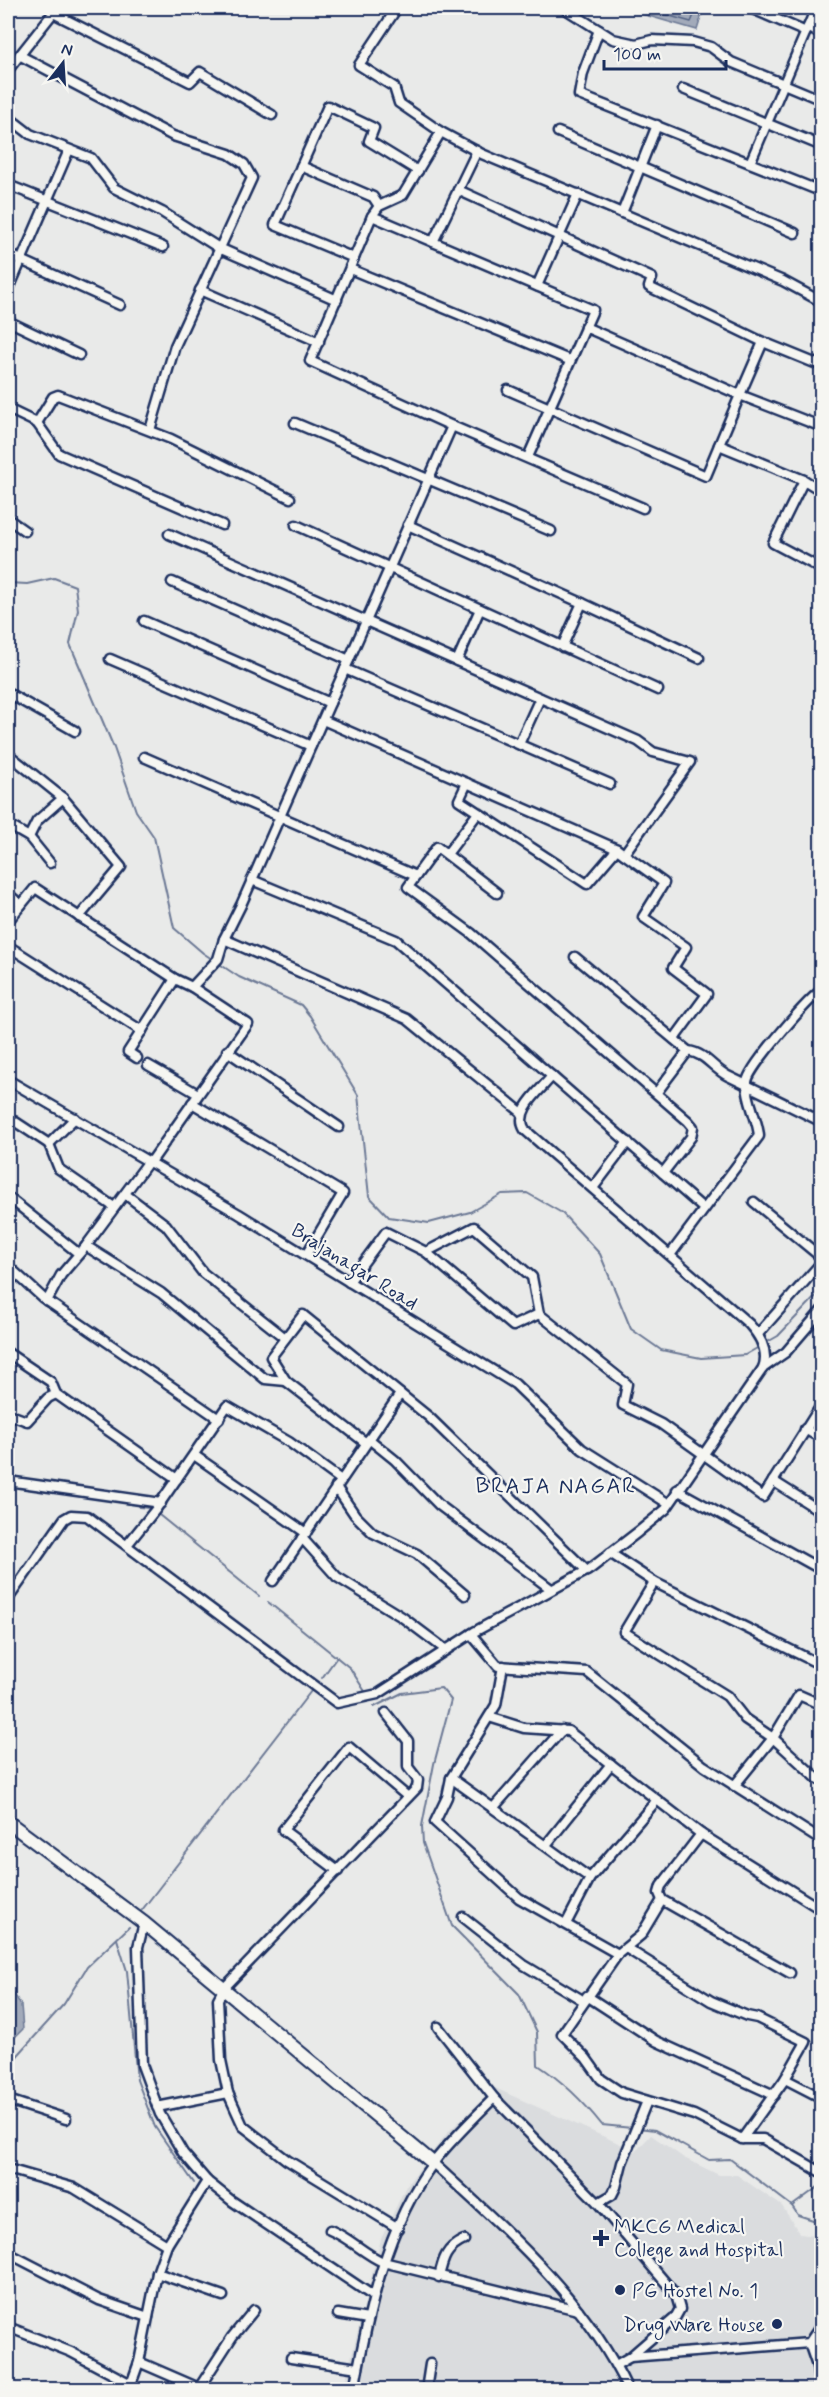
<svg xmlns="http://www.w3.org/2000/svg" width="829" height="2397" viewBox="0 0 829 2397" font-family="Mynerve,sans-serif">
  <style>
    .built { fill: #dadcde }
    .water { fill: #a2aaba; stroke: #6c7995; stroke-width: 1.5 }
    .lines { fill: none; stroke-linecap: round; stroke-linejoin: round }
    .shore { stroke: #516083; stroke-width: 1.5 }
    .stream { stroke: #6c7995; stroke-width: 2 }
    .street-casing { stroke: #1b2f5e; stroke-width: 13 }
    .secondary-casing { stroke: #1b2f5e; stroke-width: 16 }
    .street { stroke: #f6f6f2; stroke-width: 8 }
    .secondary { stroke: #f6f6f2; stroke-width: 12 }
    .poi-dot { fill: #1b2f5e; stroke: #f6f6f2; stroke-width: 2 }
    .labels { text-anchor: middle; stroke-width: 4.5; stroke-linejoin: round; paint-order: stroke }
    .street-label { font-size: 20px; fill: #1b2f5e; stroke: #f6f6f2 }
    .poi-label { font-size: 20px; fill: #1b2f5e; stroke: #f6f6f2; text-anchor: start }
    .quarter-label { font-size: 22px; letter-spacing: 1.5px; fill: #1b2f5e; stroke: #f6f6f2 }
  </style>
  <rect width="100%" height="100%" fill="#e9eae9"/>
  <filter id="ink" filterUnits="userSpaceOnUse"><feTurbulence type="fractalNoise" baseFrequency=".0167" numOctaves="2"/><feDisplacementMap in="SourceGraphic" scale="12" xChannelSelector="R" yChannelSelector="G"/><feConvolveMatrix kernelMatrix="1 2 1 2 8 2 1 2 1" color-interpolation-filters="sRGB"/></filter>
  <g filter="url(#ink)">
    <!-- built -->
    <polygon class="built" points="495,2088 636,2151 651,2135 684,2158 719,2175 737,2175 782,2206 800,2234 821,2237 821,2389 343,2390 381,2239 406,2186 448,2132"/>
    <!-- water -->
    <g class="water">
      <polygon points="621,8 704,8 697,30"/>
      <polygon points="8,1985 21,2005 23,2029 8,2044"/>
    </g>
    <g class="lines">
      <!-- shore -->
      <polyline class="shore" points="642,8 691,22 697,8"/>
      <!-- stream -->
      <g class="stream">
        <polyline points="8,583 27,584 54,578 75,586 78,610 70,644 114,748 136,811 154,837 174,928 203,953 239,977 301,1005 310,1016 358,1095 369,1196 389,1217 429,1223 470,1212 502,1194 527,1193 562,1213 600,1254 631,1329 661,1350 701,1358 745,1355 759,1347"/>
        <polyline points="764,1344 778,1336 822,1290"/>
        <polyline points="139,1507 149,1508"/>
        <polyline points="159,1515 259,1596"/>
        <polyline points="268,1602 350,1668 366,1693"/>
        <polyline points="322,1678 337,1657"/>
        <path d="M374,1707L402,1693L441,1688L451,1700L434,1764L422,1826L423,1843L452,1926L519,1994L537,2032L538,2065C564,2082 583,2101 602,2125L632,2128"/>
        <polyline points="142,1910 311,1691"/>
        <polyline points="117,1939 127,1971 137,2080 155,2127 194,2183"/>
        <polyline points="8,2062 11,2063 64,2004 87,1967 129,1927"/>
        <polyline points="638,2128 655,2130 709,2160 730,2159 792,2206 798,2215 822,2223"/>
        <polyline points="792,2206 822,2184"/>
      </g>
      <!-- street casing -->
      <g class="street-casing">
        <g id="street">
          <polyline points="397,8 359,65 394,87 399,103 441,132 482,154 783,281 822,302"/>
          <polyline points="564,8 613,39 636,44 652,40 693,42 711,47 731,62 822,100"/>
          <polyline points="750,8 806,32"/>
          <polyline points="55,14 190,82 200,72 272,115"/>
          <polyline points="808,27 822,35"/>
          <polyline points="599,30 583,73 579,95 815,189"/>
          <polyline points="19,55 173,136 229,154 244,164 252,178 175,346 150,430"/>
          <polyline points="8,70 57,8"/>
          <polyline points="683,89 822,146"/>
          <polyline points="8,117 30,134 91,158 114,188 162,212 219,248 337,300"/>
          <polyline points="441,132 403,195 379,206 372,216 310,361 452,426 643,508"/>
          <polyline points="558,132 795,233"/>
          <polyline points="750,163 816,8"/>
          <polyline points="301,166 373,197 379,206"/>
          <polyline points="8,185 163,247"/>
          <polyline points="458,190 652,278 649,287 763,342"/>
          <polyline points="622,213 657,125"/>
          <polyline points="372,216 593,310 528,457"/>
          <polyline points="433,242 477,151"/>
          <polyline points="8,254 120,305"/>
          <polyline points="354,258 275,225 328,106 374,128 369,141 418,171"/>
          <polyline points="350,269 569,360"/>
          <polyline points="537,286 578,194"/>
          <polyline points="200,290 319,342"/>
          <polyline points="8,291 69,150"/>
          <polyline points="8,321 79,355"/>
          <polyline points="585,327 740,395 763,342 822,366"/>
          <polyline points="508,390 706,476 740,395 822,427"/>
          <polyline points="8,409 37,423 59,454 222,525"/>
          <polyline points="37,423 53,397 58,395 171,439 290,498"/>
          <polyline points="295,423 551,531"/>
          <polyline points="719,445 804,480 822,491"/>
          <polyline points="804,480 773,543 822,569"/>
          <polyline points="8,519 25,531"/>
          <polyline points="296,525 658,690"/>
          <polyline points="408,525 582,603 699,658"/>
          <polyline points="169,534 638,741 653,752 690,762 624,854"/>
          <polyline points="172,582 349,660"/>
          <polyline points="144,621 330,703"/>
          <polyline points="562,647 582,603"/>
          <polyline points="110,659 311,746"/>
          <polyline points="457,661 480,609"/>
          <polyline points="345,669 610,784"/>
          <polyline points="8,693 75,731"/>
          <polyline points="323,720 617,849 664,883 643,917 686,947 673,968 707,994 674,1039"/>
          <polyline points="519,744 540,698"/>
          <polyline points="8,754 63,798 121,867 79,917"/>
          <polyline points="144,757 416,876"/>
          <polyline points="467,783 459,800 587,884 617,849"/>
          <polyline points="8,825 29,837 50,863"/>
          <polyline points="29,837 37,821 63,798"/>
          <polyline points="447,854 478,813"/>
          <polyline points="252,880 396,940 704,1209"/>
          <polyline points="497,893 437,847 408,887 471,933 688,1121 693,1127 691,1137 663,1173"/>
          <polyline points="8,894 21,905"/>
          <polyline points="8,921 35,888 175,979 192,987 218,959 224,939 241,905 452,426"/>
          <polyline points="224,939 407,1019 521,1112"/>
          <polyline points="8,946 142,1031"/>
          <path d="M575,957L688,1051C707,1054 712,1068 728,1076C759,1091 790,1106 822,1122"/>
          <polyline points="227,1051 339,1127"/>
          <polyline points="137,1058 128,1052 175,979"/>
          <polyline points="148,1065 198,1094"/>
          <path d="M552,1076C540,1091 513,1111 525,1130L749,1324C760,1336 769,1352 763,1368"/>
          <polyline points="8,1080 239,1214 515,1384 582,1449 669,1504"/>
          <polyline points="657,1092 688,1051"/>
          <polyline points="192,1103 343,1193 306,1255"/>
          <polyline points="8,1117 49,1144 75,1118"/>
          <polyline points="49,1144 59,1169 114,1207"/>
          <polyline points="151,1162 248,1024 192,987"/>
          <polyline points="593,1188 628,1142"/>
          <polyline points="125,1194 166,1225 203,1273 285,1338"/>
          <polyline points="8,1197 78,1253"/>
          <polyline points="754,1202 822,1258"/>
          <polyline points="86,1246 161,1293 265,1379 286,1381"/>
          <polyline points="426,1252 474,1227 532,1277 539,1314 627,1384 623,1405 661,1424 763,1497 822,1404"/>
          <path d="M670,1255L759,1136C758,1119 746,1100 747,1082C748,1068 808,999 822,990"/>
          <polyline points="8,1266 43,1298 219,1419"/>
          <polyline points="349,1282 386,1232 426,1252 513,1326 539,1314"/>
          <polyline points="47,1301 61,1275 86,1246 149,1161"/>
          <polyline points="758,1334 822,1262"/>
          <polyline points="8,1353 51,1382 56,1394 177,1479"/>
          <polyline points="8,1414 27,1421 48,1398 56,1394"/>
          <polyline points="805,1429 822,1439"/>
          <polyline points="369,1439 395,1460 439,1505 551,1589"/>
          <polyline points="366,1443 286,1381 271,1357 303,1315 429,1417 587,1571"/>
          <polyline points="194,1455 306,1533"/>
          <polyline points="8,1481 161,1503"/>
          <polyline points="773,1481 822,1512"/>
          <polyline points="336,1487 355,1515 373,1533 417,1554 465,1595"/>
          <polyline points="677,1490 822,1570"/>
          <polyline points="302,1538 337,1577 402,1617 446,1650"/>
          <polyline points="127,1545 156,1509 227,1406 289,1442 341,1480"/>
          <polyline points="610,1553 654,1582 813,1661"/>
          <polyline points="273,1581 400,1394"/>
          <polyline points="654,1582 624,1632 727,1696 745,1719 773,1738 819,1780"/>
          <polyline points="8,1599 64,1519 71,1515 87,1516 337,1703 378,1694 474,1632 590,1569 638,1532 666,1509 763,1368 786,1352 822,1310"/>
          <polyline points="471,1634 498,1666 587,1672 704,1766 822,1841"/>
          <polyline points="503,1666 496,1705 451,1778 447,1797 435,1822 519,1898 618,1954"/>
          <polyline points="386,1713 408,1741 408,1767 418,1780 417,1788 224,1988 218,1999 221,2060 228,2093 243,2126 287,2160 398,2228"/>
          <polyline points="489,1717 524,1728 568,1731 701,1834 822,1910"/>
          <polyline points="451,1778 590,1878"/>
          <polyline points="734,1786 773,1738 799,1695 822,1705"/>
          <polyline points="494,1807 562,1730"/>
          <polyline points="701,1834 661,1886 659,1893 662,1900 790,1973"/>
          <polyline points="546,1845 611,1764"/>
          <polyline points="338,1871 283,1830 349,1747 408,1797"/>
          <polyline points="662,1900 641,1935 618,1954 562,2034 586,2058 601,2079 622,2093 694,2115 742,2139 763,2139 819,2171"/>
          <polyline points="463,1917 524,1965 584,2001"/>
          <polyline points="144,1923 138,1947 142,2065 160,2114 183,2153 207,2181 232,2201 373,2296"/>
          <polyline points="566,1924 590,1878 657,1800"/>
          <polyline points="626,1948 711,2001 747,2016 757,2018 806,2042 785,2079 742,2139"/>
          <polyline points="587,1996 656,2041 774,2095"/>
          <polyline points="438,2027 494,2098"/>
          <polyline points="785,2079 822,2098"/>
          <polyline points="8,2100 66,2119"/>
          <polyline points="157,2107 228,2093"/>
          <path d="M433,2163C506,2230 585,2298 628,2390"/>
          <polyline points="8,2169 74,2188 167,2245"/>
          <polyline points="598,2203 612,2195 616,2187 622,2163 647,2101"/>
          <path d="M330,2230C350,2238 364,2254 383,2262L578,2310"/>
          <polyline points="8,2253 99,2300 148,2317"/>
          <polyline points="157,2273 223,2296"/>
          <path d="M439,2277C443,2259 446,2248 464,2240"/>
          <polyline points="338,2314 368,2319"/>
          <polyline points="8,2327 71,2352 131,2384"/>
          <polyline points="809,2343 817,2366 820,2390"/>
          <polyline points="291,2358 358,2368"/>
          <polyline points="139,2362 157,2273 167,2245 207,2181"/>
          <polyline points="616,2365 630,2357 809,2343 822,2324"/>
          <polyline points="129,2390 139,2362 199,2388 232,2337 254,2310"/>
          <path d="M354,2390C368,2314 386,2225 434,2162C452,2139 473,2119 494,2098L598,2203L676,2295L680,2309L675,2318L630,2357"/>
          <polyline points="426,2390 430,2364"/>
        </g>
      </g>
      <!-- secondary casing -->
      <g class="secondary-casing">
        <polyline id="secondary" points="8,1822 144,1923 433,2163"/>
      </g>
      <!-- street -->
      <use href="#street" class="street"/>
      <!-- secondary -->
      <use href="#secondary" class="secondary"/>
    </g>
  </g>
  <!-- markers -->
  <g class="poi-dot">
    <path d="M598 2229h6v6h6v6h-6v6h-6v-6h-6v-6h6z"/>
    <circle cx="620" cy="2290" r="6"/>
    <circle cx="777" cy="2324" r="6"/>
  </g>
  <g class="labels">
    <!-- street labels -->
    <g class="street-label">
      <text transform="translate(355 1266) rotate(32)" y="7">Brajanagar Road</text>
    </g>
    <!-- poi labels -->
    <g class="poi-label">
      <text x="614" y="2233">MKCG Medical<tspan x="614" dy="23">College and Hospital</tspan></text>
      <text x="632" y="2297">PG Hostel No. 1</text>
      <text x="765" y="2331" text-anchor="end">Drug Ware House</text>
    </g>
    <!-- quarter labels -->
    <g class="quarter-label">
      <text x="556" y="1493">BRAJA NAGAR</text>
    </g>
  </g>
  <!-- margin -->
  <rect width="829" height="2397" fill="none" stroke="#f6f6f2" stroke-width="30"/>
  <rect x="15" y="15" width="799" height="2367" fill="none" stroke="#1b2f5e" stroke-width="2" filter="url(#ink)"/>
  <!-- north arrow -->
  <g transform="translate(63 63) rotate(17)" stroke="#f6f6f2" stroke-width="4.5" paint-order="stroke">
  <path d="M0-4.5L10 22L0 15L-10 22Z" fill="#1b2f5e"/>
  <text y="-9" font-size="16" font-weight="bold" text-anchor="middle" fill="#1b2f5e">N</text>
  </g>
  <!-- scale -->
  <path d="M604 60v9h122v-9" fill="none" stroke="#1b2f5e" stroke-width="3"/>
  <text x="613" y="60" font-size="18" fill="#1b2f5e" stroke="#f6f6f2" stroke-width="4.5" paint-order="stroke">100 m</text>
</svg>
